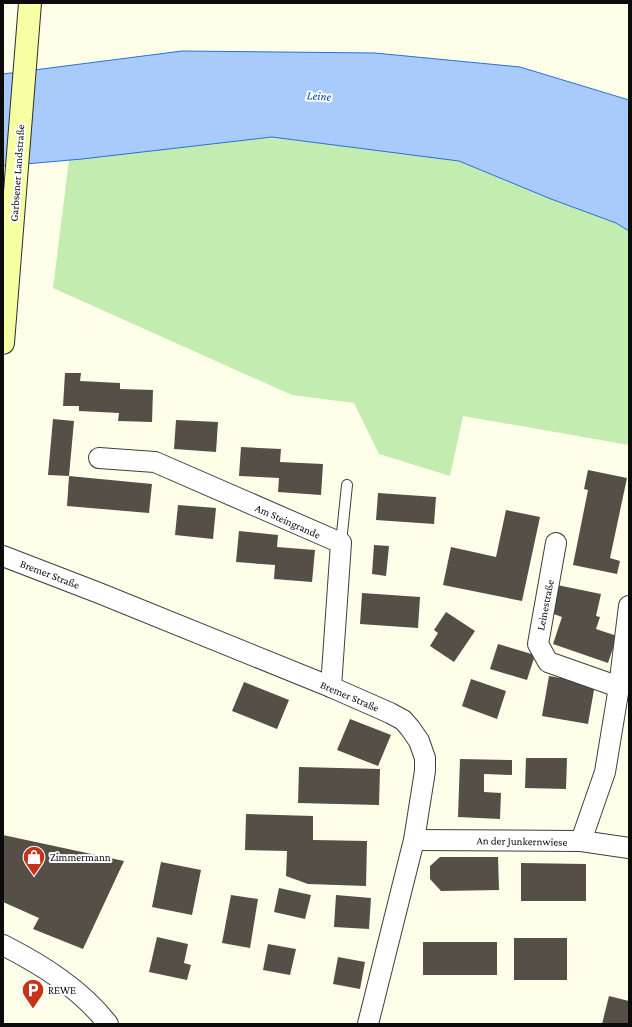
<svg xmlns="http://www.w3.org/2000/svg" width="632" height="1027" viewBox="0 0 632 1027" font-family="'Crimson Pro',serif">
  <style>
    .green { fill: #c3ecb0 }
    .water { fill: #a8cbfc; stroke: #296fd9 }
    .building { fill: #554f47 }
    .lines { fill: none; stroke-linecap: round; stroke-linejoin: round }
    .service-casing { stroke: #3e3e3e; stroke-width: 12 }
    .minor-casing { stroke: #3e3e3e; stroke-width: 22 }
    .secondary-casing { stroke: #2d2d2d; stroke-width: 24 }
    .service { stroke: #fff; stroke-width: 10 }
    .minor { stroke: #fff; stroke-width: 20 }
    .secondary { stroke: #f6ffa4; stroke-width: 22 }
    .labels { text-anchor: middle; stroke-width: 4; stroke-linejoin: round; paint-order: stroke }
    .street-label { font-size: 11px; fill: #0b0b0b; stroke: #fff }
    .poi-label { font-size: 11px; fill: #0b0b0b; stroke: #fff; text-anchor: start }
    .water-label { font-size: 12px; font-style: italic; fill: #0b42a6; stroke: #fff }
  </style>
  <rect width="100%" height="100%" fill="#ffffe9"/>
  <!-- green -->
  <polygon class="green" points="272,137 459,161 551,199 616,223 629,231 629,445 463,416 450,476 379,454 354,403 292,395 53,288 69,160"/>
  <!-- water -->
  <polygon class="water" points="182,51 375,53 520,67 629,100 629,231 616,223 551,199 459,161 272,137 82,159 3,166 3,74"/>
  <!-- building -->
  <g class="building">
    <polygon points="65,373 81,373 80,381 120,383 120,389 153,390 152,422 118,421 119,413 79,411 79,406 63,406"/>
    <polygon points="53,419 74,421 69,476 48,475"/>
    <polygon points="176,420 218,422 216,452 174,449"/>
    <polygon points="241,447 281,449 280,462 323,464 321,495 278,492 279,478 239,476"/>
    <polygon points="588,470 627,478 610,558 620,561 617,574 573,565 588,490 584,489"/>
    <polygon points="69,476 152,484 149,513 67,506"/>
    <polygon points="378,493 436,497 434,524 376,520"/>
    <polygon points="178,505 216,508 213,539 175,535"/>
    <polygon points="506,510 540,517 522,601 443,585 451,547 496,557"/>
    <polygon points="239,531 278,535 277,547 315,550 312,582 274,579 275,565 236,562"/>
    <polygon points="374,545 389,546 386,576 372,574"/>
    <polygon points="557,585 601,594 596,616 600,617 596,629 617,636 608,663 553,644 562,617 551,613"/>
    <polygon points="362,593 420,597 418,628 360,624"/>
    <polygon points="446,612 475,631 454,662 430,646 438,633 434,630"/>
    <polygon points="498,644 535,655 527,680 490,669"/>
    <polygon points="549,676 595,684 588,724 542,716"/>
    <polygon points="471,679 506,691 497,719 462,706"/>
    <polygon points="244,682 289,700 277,729 232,711"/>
    <polygon points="350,719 391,735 378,766 337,750"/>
    <polygon points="526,758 567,758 566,789 525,788"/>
    <polygon points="460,759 512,760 512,775 484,774 484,792 501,793 500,819 458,817"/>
    <polygon points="299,767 380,769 379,805 298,803"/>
    <polygon points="246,814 313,816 313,840 367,841 366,886 308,884 286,876 287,851 245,850"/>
    <polygon points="3,835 124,861 83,949 33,929 39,918 3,902"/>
    <polygon points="440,857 498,857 499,890 441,891 430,879 430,866"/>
    <polygon points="161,862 201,870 192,915 152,907"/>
    <polygon points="521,863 586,864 586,901 521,901"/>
    <polygon points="279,888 311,895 305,919 274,912"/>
    <polygon points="231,895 258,899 250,948 222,943"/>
    <polygon points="336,895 371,898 369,929 334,927"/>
    <polygon points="157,937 188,944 184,963 191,965 187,980 149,972"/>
    <rect x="514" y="938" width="53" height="42"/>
    <rect x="423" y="942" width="74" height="33"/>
    <polygon points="268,944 296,949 290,975 263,970"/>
    <polygon points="338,957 365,962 360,989 333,984"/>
    <polygon points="609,996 629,1001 629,1024 602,1024"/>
  </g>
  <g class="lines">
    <!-- service casing -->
    <g class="service-casing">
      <polyline id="service" points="341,543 347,485"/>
    </g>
    <!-- minor casing -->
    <g class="minor-casing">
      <g id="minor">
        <polyline points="99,458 155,462 341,543 331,687"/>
        <polyline points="556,543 538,644 548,662 619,687"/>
        <polyline points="3,556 99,593 331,687 390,713 403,720 410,728 419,741 425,758 425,771 414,840 368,1024"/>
        <polyline points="414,840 581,841 629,848"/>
        <polyline points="581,841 605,772 619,687 629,606"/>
        <path d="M3,945C42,965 81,989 108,1024"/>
      </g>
    </g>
    <!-- secondary casing -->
    <g class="secondary-casing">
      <polyline id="secondary" points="3,343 30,3"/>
    </g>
    <!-- service -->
    <use href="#service" class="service"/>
    <!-- minor -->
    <use href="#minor" class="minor"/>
    <!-- secondary -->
    <use href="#secondary" class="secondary"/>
  </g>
  <!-- icons -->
  <defs>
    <g id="shop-pin" transform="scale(1.15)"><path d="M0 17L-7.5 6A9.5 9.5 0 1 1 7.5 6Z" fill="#c63318" stroke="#fff"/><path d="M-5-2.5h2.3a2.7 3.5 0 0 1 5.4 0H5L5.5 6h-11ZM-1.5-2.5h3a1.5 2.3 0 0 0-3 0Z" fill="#fff"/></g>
    <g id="parking-pin" transform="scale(1.15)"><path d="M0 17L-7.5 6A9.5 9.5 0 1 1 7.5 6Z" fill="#c63318" stroke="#fff"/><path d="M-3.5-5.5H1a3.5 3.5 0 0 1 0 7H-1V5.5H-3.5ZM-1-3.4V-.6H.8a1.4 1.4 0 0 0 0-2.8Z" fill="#fff"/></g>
  </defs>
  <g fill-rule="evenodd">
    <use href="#shop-pin" x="34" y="857"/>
    <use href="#parking-pin" x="33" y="990"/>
  </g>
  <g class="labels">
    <!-- street labels -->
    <g class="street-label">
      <text transform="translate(17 173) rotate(-86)" y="4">Garbsener Landstraße</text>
      <text transform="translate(288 521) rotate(24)" y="4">Am Steingrande</text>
      <text transform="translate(50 574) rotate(21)" y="4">Bremer Straße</text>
      <text transform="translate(545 605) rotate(-79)" y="4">Leinestraße</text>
      <text transform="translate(350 696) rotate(23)" y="4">Bremer Straße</text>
      <text transform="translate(522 841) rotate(1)" y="4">An der Junkernwiese</text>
    </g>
    <!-- poi labels -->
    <g class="poi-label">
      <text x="50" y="861">Zimmermann</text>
      <text x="48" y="994">REWE</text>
    </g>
    <!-- water labels -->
    <g class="water-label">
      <text transform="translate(319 96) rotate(4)" y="4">Leine</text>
    </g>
  </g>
  <!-- border -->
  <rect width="632" height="1027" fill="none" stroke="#0b0b0b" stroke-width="8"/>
</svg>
